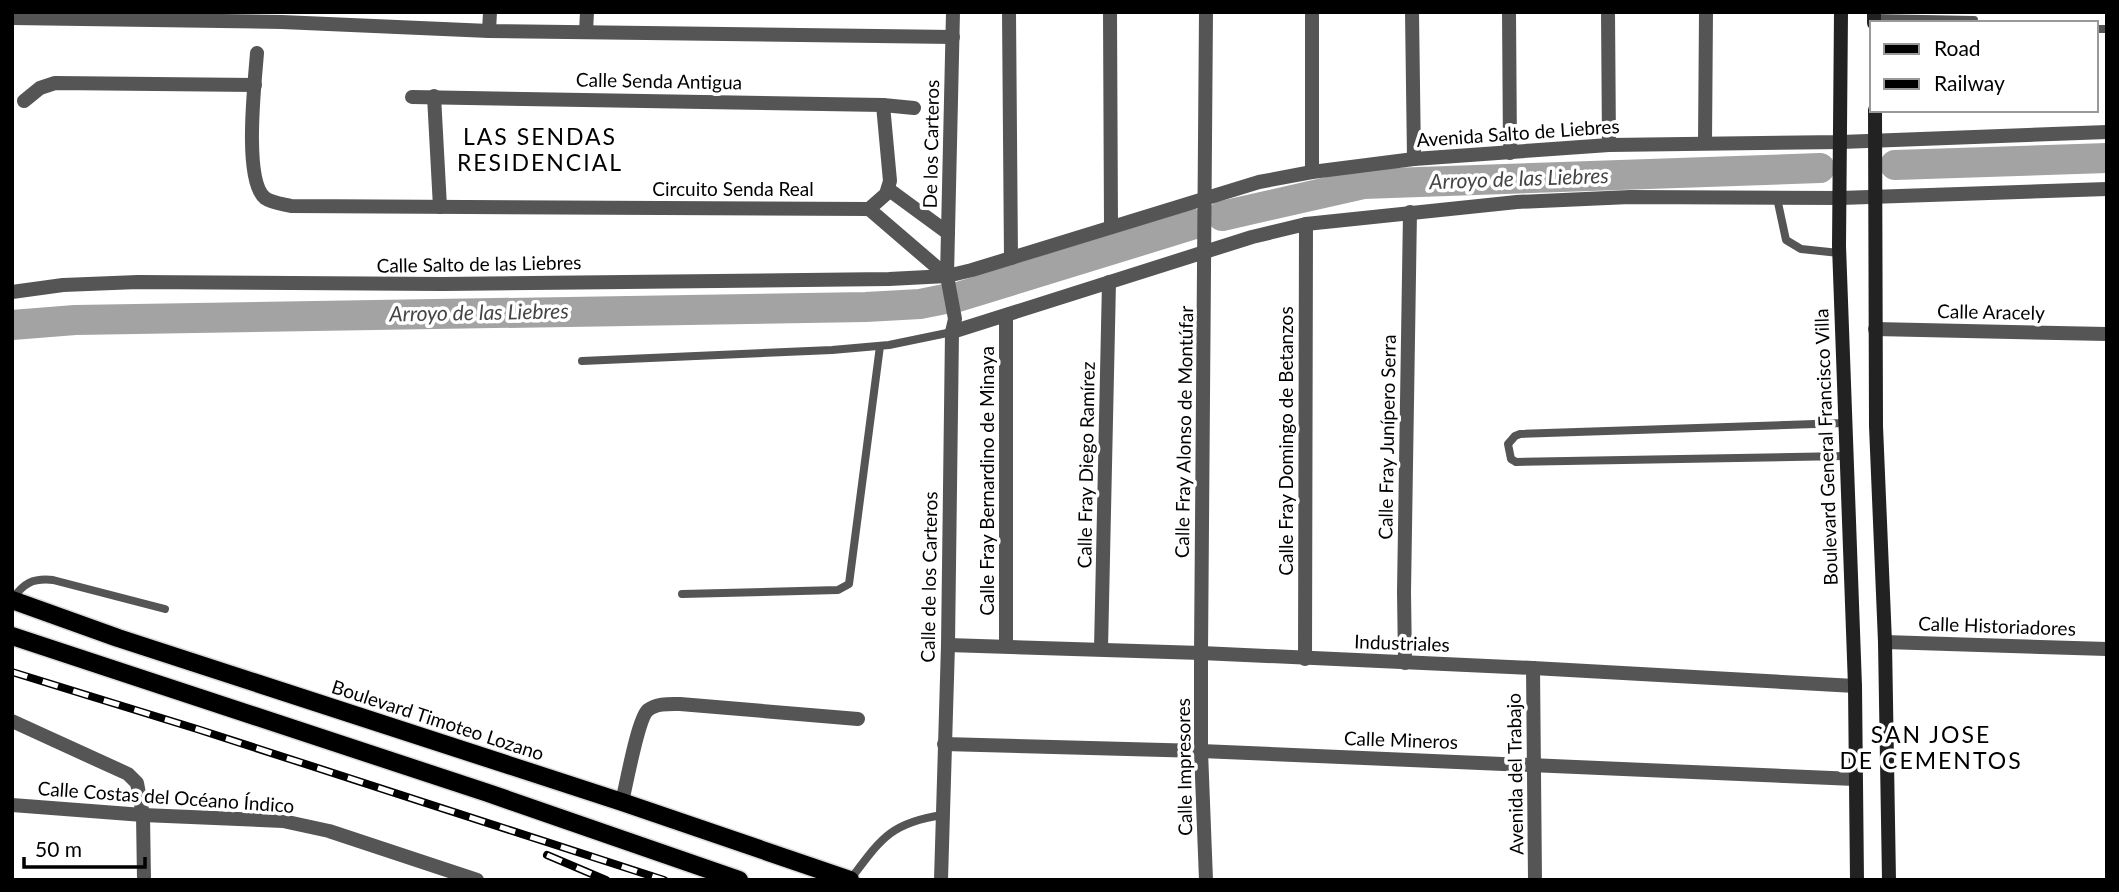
<svg xmlns="http://www.w3.org/2000/svg" width="2119" height="892" viewBox="0 0 2119 892" font-family="Lato,sans-serif">
  <style>
    .lines { fill: none; stroke-linecap: round; stroke-linejoin: round }
    .river { stroke: #a3a3a3; stroke-width: 30 }
    .primary-casing { stroke: #dbdbdb; stroke-width: 21 }
    .lane { stroke: #555; stroke-width: 8 }
    .street { stroke: #555; stroke-width: 14 }
    .secondary { stroke: #222; stroke-width: 14 }
    .primary { stroke: #000; stroke-width: 18 }
    .rail-casing { stroke: #000; stroke-width: 8 }
    .rail { stroke: #fff; stroke-width: 5; stroke-dasharray: 16; stroke-linecap: butt }
    .labels { text-anchor: middle; stroke-width: 7; stroke-linejoin: round; paint-order: stroke }
    .street-label { font-size: 19px; fill: #000; stroke: #fff }
    .water-label { font-size: 21px; font-style: italic; fill: #444; stroke: #fff }
    .quarter-label { font-size: 23px; letter-spacing: 2px; fill: #000; stroke: #fff }
  </style>
  <rect width="100%" height="100%" fill="#fff"/>
  <g class="lines">
    <!-- river -->
    <g class="river">
      <polyline points="1895,165 2107,158"/>
      <polyline points="1222,216 1363,184 1820,168"/>
      <polyline points="958,297 1195,224"/>
      <polyline points="12,325 75,320 866,307 920,304 945,299"/>
    </g>
    <!-- primary casing -->
    <g class="primary-casing">
      <g id="primary">
        <polyline points="12,600 118,638 622,802 850,880"/>
        <polyline points="12,636 488,793 739,880"/>
      </g>
    </g>
    <!-- lane -->
    <g class="lane">
      <polyline points="1874,18 1974,20"/>
      <polyline points="2096,29 2107,29"/>
      <polyline points="1777,198 1786,240 1801,249 1839,253"/>
      <polyline points="582,361 832,350 889,345 952,332"/>
      <polyline points="1844,423 1520,434 1515,436 1508,444 1511,459 1516,462 1846,456"/>
      <polyline points="682,594 838,590 849,584 880,346"/>
      <path d="M12,600C23,583 33,578 53,580L165,609"/>
      <path d="M850,880C881,839 890,823 942,815"/>
    </g>
    <!-- street -->
    <g class="street">
      <polyline points="1009,12 1011,258"/>
      <polyline points="1110,12 1111,227"/>
      <polyline points="1206,12 1201,653 1201,751 1206,880"/>
      <polyline points="1312,12 1312,172"/>
      <polyline points="1412,12 1414,159"/>
      <polyline points="1509,12 1510,153"/>
      <polyline points="1608,12 1609,145"/>
      <polyline points="12,18 282,22 489,31 953,37"/>
      <polyline points="489,31 490,12"/>
      <polyline points="586,32 587,12"/>
      <path d="M257,53C255,81 243,180 265,198C272,203 283,204 291,206L869,209L947,276"/>
      <polyline points="434,96 440,207"/>
      <polyline points="412,97 883,105 914,108"/>
      <polyline points="24,101 40,88 55,83 255,85"/>
      <polyline points="1705,143 1706,12"/>
      <polyline points="888,189 948,233"/>
      <polyline points="869,209 886,194 890,181 883,105"/>
      <polyline points="12,292 63,285 138,282 443,284 889,279 947,276 972,270 1259,182 1312,172 1414,159 1609,145 1841,142 2107,132"/>
      <polyline points="1875,329 2107,334"/>
      <polyline points="952,332 1252,237 1306,224 1517,202 1630,197 1840,198 2107,189"/>
      <polyline points="1885,642 2107,649"/>
      <polyline points="948,645 1201,653 1533,668 1855,686"/>
      <polyline points="1006,646 1006,316"/>
      <polyline points="1101,649 1109,282"/>
      <polyline points="1305,659 1306,224"/>
      <polyline points="1405,663 1404,592 1410,212"/>
      <polyline points="1533,668 1535,880"/>
      <polyline points="12,721 128,774 137,783 143,815 144,880"/>
      <polyline points="944,744 1201,751 1855,779"/>
      <path d="M622,802C626,786 638,718 648,710C657,703 670,704 680,704L858,719"/>
      <polyline points="12,805 143,815 283,821 329,831 477,880"/>
      <polyline points="941,880 948,645 952,332 955,319 947,276 953,12"/>
    </g>
    <!-- secondary -->
    <g class="secondary">
      <polyline points="1841,12 1839,246 1855,686 1857,880"/>
      <polyline points="1874,12 1874,23"/>
      <polyline points="1875,110 1876,426 1885,642 1889,880"/>
    </g>
    <!-- primary -->
    <use href="#primary" class="primary"/>
    <!-- rail casing -->
    <g class="rail-casing">
      <g id="rail">
        <polyline points="12,672 197,729 664,880"/>
        <polyline points="547,855 606,880"/>
      </g>
    </g>
    <!-- rail -->
    <use href="#rail" class="rail"/>
  </g>
  <g class="labels">
    <!-- street labels -->
    <g class="street-label">
      <text transform="translate(659 81) rotate(1)" y="7">Calle Senda Antigua</text>
      <text transform="translate(1518 133) rotate(-4)" y="7">Avenida Salto de Liebres</text>
      <text transform="translate(931 144) rotate(-89)" y="7">De los Carteros</text>
      <text x="733" y="196">Circuito Senda Real</text>
      <text transform="translate(479 264) rotate(-1)" y="7">Calle Salto de las Liebres</text>
      <text transform="translate(1991 312) rotate(1)" y="7">Calle Aracely</text>
      <text transform="translate(1184 432) rotate(-89)" y="7">Calle Fray Alonso de Montúfar</text>
      <text transform="translate(1387 437) rotate(-89)" y="7">Calle Fray Junípero Serra</text>
      <text transform="translate(1286 441) rotate(-90)" y="7">Calle Fray Domingo de Betanzos</text>
      <text transform="translate(1826 447) rotate(-92)" y="7">Boulevard General Francisco Villa</text>
      <text transform="translate(1086 465) rotate(-89)" y="7">Calle Fray Diego Ramírez</text>
      <text transform="translate(987 481) rotate(-90)" y="7">Calle Fray Bernardino de Minaya</text>
      <text transform="translate(929 577) rotate(-89)" y="7">Calle de los Carteros</text>
      <text transform="translate(1997 626) rotate(2)" y="7">Calle Historiadores</text>
      <text transform="translate(1402 643) rotate(2)" y="7">Industriales</text>
      <text transform="translate(438 720) rotate(18)" y="7">Boulevard Timoteo Lozano</text>
      <text transform="translate(1401 740) rotate(2)" y="7">Calle Mineros</text>
      <text transform="translate(1184 767) rotate(-91)" y="7">Calle Impresores</text>
      <text transform="translate(1515 774) rotate(-91)" y="7">Avenida del Trabajo</text>
      <text transform="translate(166 797) rotate(4)" y="7">Calle Costas del Océano Índico</text>
    </g>
    <!-- water labels -->
    <g class="water-label">
      <text transform="translate(1519 179) rotate(-2)" y="7">Arroyo de las Liebres</text>
      <text transform="translate(479 313) rotate(-1)" y="7">Arroyo de las Liebres</text>
    </g>
    <!-- quarter labels -->
    <g class="quarter-label">
      <text x="540" y="145">LAS SENDAS<tspan x="540" dy="26">RESIDENCIAL</tspan></text>
      <text x="1931" y="743">SAN JOSE<tspan x="1931" dy="26">DE CEMENTOS</tspan></text>
    </g>
  </g>
  <!-- border -->
  <rect width="2119" height="892" fill="none" stroke="#000000" stroke-width="28"/>
  <!-- legend -->
  <rect x="1870" y="21" width="228" height="91" fill="#ffffff" stroke="#999999" stroke-width="2"/>
  <rect x="1884" y="44" width="35" height="10" fill="#000000" stroke="#999999" stroke-width="2"/>
  <text x="1934" y="56" font-size="21" fill="#000000">Road</text>
  <rect x="1884" y="79" width="35" height="10" fill="#000000" stroke="#999999" stroke-width="2"/>
  <text x="1934" y="91" font-size="21" fill="#000000">Railway</text>
  <!-- scale -->
  <path d="M24 857v10h121v-10" fill="none" stroke="#000000" stroke-width="3.5"/>
  <text x="35" y="857" font-size="21" fill="#000000" stroke="#ffffff" stroke-width="5" paint-order="stroke">50 m</text>
</svg>
